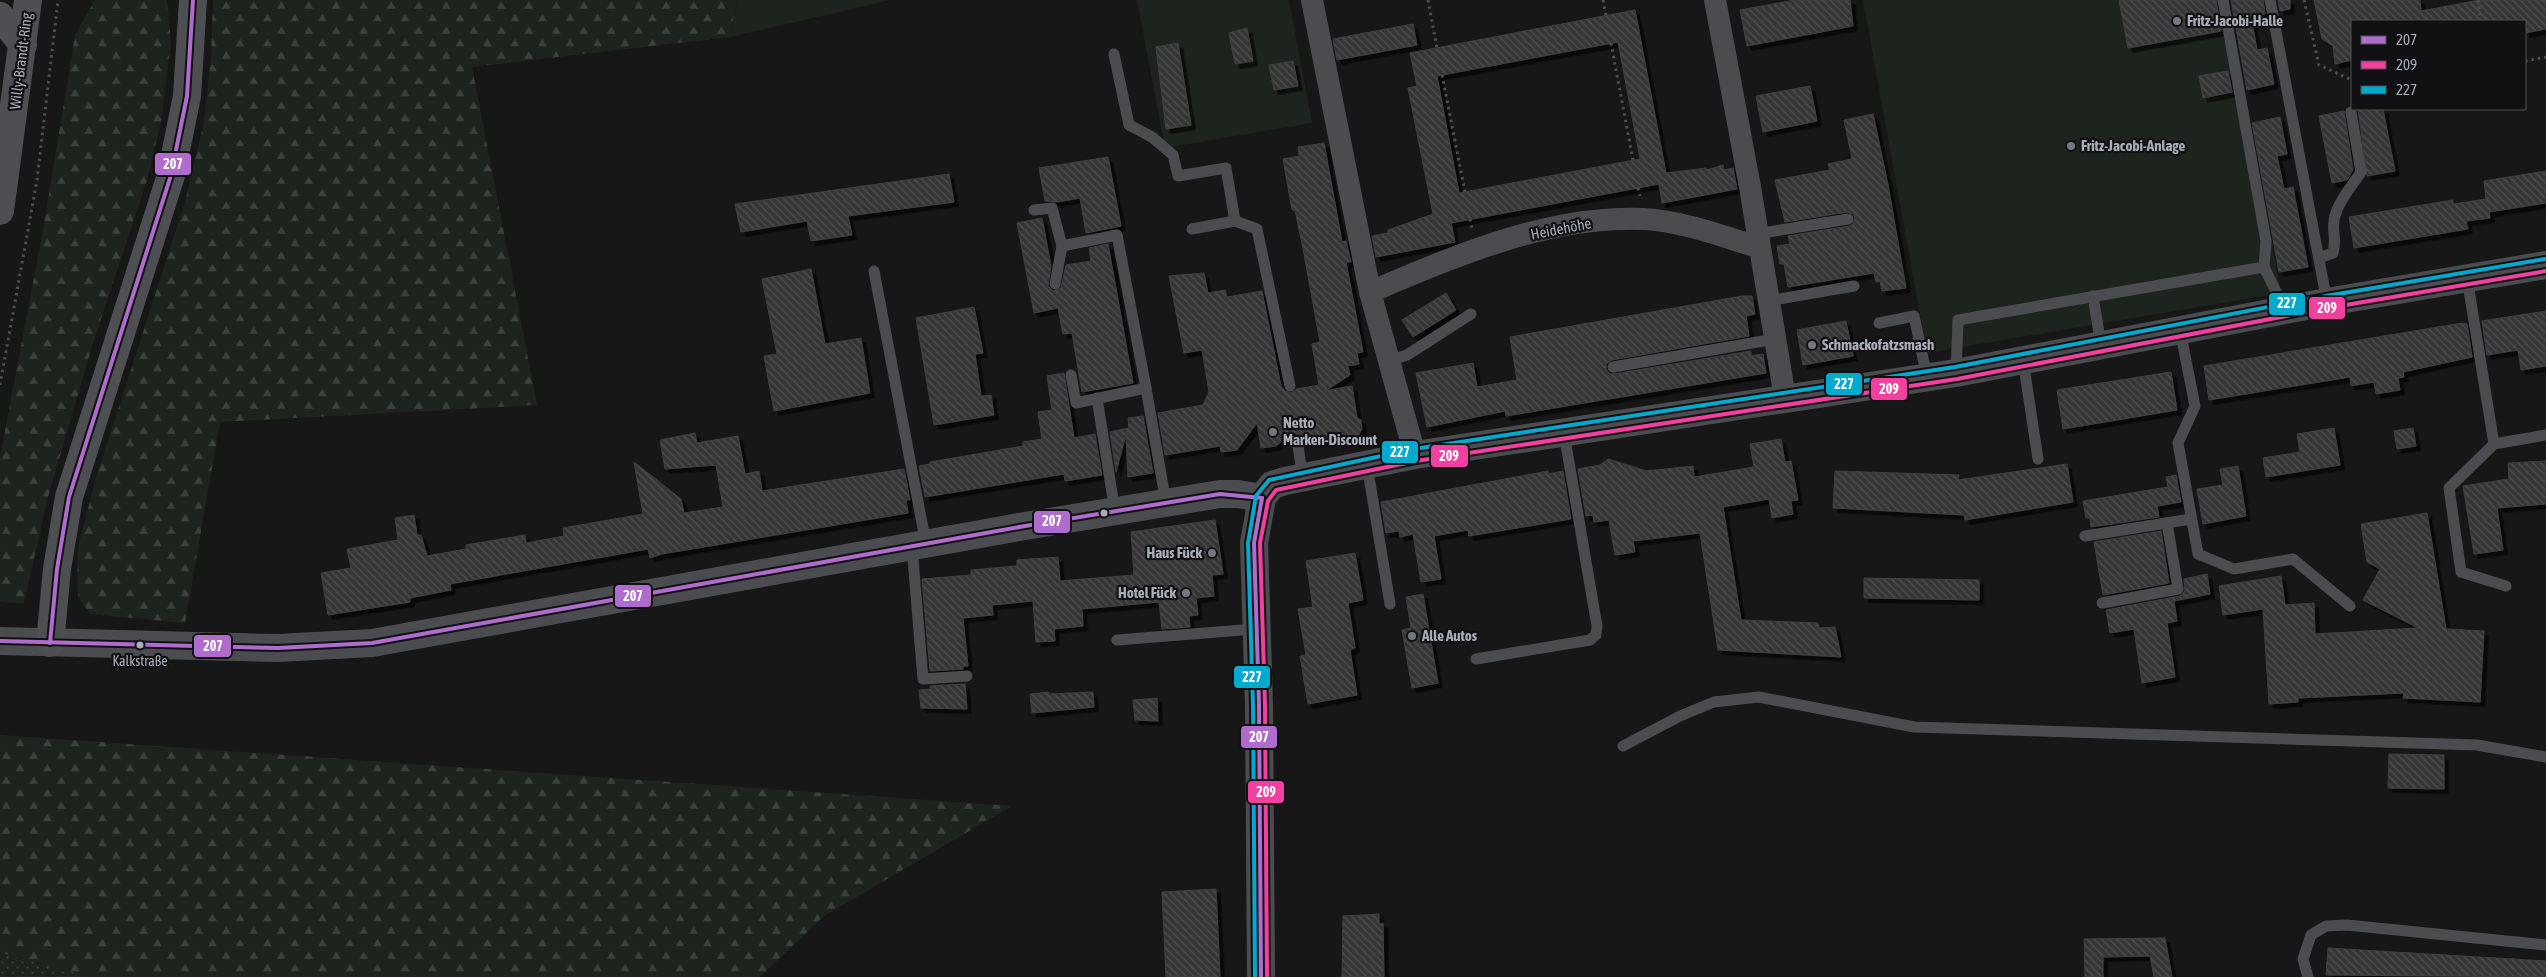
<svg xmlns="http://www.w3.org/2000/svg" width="2546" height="977" viewBox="0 0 2546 977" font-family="'Asap Condensed',sans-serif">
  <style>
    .grass { fill: url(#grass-dots) }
    .forest { fill: url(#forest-firs) }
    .garden { fill: #1d241e }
    .building { fill: url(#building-back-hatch); stroke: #3f4043; fill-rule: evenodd; filter: url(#shadow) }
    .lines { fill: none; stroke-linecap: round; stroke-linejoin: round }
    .path { stroke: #4d4e52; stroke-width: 3; stroke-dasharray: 2.5 4; stroke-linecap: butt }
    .service { stroke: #4b4c50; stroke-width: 11 }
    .minor { stroke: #4b4c50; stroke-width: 22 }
    .tertiary { stroke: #4b4c50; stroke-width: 28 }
    .primary { stroke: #4d4f52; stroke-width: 28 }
    .bus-1-casing { stroke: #111113; stroke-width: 8 }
    .bus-2-casing { stroke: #111113; stroke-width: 8 }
    .bus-3-casing { stroke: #111113; stroke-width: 8 }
    .bus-1 { stroke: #b06ccc; stroke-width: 4 }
    .bus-2 { stroke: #f240a1; stroke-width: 4 }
    .bus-3 { stroke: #00a9ce; stroke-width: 4 }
    .poi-dot { fill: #757880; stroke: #111113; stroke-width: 2 }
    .bus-dot { fill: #a8adb8; stroke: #111113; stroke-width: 2 }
    .labels { text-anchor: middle; stroke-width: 4.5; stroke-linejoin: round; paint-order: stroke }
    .bus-label { font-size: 14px; fill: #a8adb8; stroke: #111113 }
    .poi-label { font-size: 15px; font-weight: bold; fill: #a8adb8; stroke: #111113; text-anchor: start }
    .street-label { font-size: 15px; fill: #a8adb8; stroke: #111113 }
    .line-badge { stroke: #111113; stroke-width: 2 }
    .badge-label { font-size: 14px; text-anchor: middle; font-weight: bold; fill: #fff }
  </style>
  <defs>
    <pattern id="grass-dots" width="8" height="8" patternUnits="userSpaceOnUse" patternTransform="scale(1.25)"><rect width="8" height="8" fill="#1d241e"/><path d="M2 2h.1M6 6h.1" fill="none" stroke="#3b413d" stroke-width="1.8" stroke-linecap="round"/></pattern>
    <pattern id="forest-firs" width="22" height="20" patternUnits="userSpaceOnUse" patternTransform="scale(1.25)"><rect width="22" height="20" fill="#1d241e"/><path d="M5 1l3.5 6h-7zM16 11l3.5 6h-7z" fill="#3b413d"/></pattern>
    <pattern id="building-back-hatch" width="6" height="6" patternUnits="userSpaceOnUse" patternTransform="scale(1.25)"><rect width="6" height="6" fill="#353536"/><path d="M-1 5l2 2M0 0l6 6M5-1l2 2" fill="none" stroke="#4f5051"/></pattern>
    <filter id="shadow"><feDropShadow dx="4.5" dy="4.5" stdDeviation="0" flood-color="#0009"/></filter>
  </defs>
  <rect width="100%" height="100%" fill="#171717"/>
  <!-- grass -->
  <polygon class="grass" points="0,953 93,977 0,977"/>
  <!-- forest -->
  <g class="forest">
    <polygon points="95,0 167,0 171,43 161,122 147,180 93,343 48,497 24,603 0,602 0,457 43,230 75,35"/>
    <polygon points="213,0 737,0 730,37 472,67 537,405 220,422 185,623 90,614 78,596 77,551 96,478 185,202 204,122 211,56"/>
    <polygon points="0,735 1012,806 824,916 760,977 93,977 0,953"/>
  </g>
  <!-- garden -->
  <g class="garden">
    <polygon points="737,0 891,0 730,37"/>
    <polygon points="1137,0 1289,0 1312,123 1165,148"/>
    <polygon points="1863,0 2225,0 2281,293 1927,353"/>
  </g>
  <!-- building -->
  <g class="building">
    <polygon points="1795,0 1850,0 1853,26 1747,46 1740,10"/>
    <polygon points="2119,0 2216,0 2221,31 2128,48"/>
    <polygon points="2231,0 2263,0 2265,14 2251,16 2257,50 2267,48 2274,84 2247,90"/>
    <polygon points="2278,0 2290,0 2290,9 2280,11"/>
    <polygon points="2314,0 2420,0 2421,11 2480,0 2546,0 2546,29 2525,33 2525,21 2352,21 2352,60 2335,64 2333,46 2322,39"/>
    <path d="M1635,10L1666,173L1706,168L1707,170L1723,165L1724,170L1733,168L1737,189L1662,203L1659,184L1451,223L1455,242L1376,257L1372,236L1388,233V230L1433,214L1408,88L1417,86L1410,53ZM1618,42L1640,159L1459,193L1437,76Z"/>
    <polygon points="1413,24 1417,45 1337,60 1333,39"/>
    <polygon points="1247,28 1253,61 1235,64 1229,33"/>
    <polygon points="1178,43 1191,125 1166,129 1156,47"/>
    <polygon points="1293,61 1298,86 1274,90 1269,65"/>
    <polygon points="2228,71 2232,92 2203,98 2199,76"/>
    <polygon points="1810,86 1817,121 1763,132 1756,96"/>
    <polygon points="2358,109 2383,109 2395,171 2367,176"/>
    <polygon points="2344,111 2353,170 2347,180 2332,183 2319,116"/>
    <polygon points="1873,114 1888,185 1906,288 1882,291 1880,281 1876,282 1874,273 1788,287 1784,264 1780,264 1777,246 1790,244 1788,236 1849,226 1853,224 1855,218 1853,214 1847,212 1785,222 1775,180 1830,170 1828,164 1852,159 1844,120"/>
    <polygon points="2280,117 2287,154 2277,156 2284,189 2293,187 2308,267 2279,272 2252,123"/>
    <polygon points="1324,143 1342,242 1346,241 1351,262 1346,262 1363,352 1357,353 1359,364 1348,366 1350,375 1325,391 1352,386 1357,418 1361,420 1362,429 1358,436 1314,443 1314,440 1305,441 1302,435 1295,433 1289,435 1276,446 1261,448 1257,423 1237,450 1221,452 1220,446 1165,455 1158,413 1203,405 1209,392 1202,350 1184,353 1169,276 1204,273 1208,293 1225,290 1227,297 1262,291 1281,386 1285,391 1291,393 1297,389 1319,385 1312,344 1320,342 1304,254 1295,210 1292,210 1283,159 1299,156 1298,147"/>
    <polygon points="1108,157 1121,226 1086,233 1080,198 1057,202 1045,201 1039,168"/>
    <polygon points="2546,171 2546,203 2489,212 2490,218 2466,221 2468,229 2354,248 2349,217 2453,200 2453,204 2486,199 2484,181"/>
    <polygon points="949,174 954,202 848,216 852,235 811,241 807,221 741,232 735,204"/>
    <polygon points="1042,218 1051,266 1048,286 1053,291 1061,288 1066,265 1091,261 1089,248 1108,244 1133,383 1082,392 1072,333 1063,334 1058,308 1034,313 1017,223"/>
    <polygon points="811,269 825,344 861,338 870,393 774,411 764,356 777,354 762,279"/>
    <polygon points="1446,293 1456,310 1413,337 1402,320"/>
    <polygon points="1742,296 1752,296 1755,314 1746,316 1749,336 1612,360 1606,364 1606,369 1610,374 1614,374 1751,351 1751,356 1763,354 1766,373 1506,416 1505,411 1427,427 1416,373 1473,363 1477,387 1517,380 1510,337"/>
    <polygon points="974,307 983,353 975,354 981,396 991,395 994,415 934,425 916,318"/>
    <polygon points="2546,311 2546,366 2521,370 2518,350 2487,355 2482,321"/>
    <polygon points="1846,321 1853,356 1803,365 1797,330"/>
    <polygon points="2462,323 2467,324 2472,357 2403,372 2404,377 2398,378 2400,390 2376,394 2374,382 2351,386 2350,377 2209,400 2204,366"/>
    <polygon points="2171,372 2177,410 2063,429 2057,390"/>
    <polygon points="1064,373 1074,438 1095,434 1102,475 1065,481 1064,474 925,497 919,466 930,464 930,462 1023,446 1023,442 1042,439 1038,412 1052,410 1047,376"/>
    <polygon points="1143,416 1153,473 1128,477 1126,434 1116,472 1110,432 1129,428 1128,418"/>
    <polygon points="2334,428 2340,465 2266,477 2263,458 2300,452 2297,434"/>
    <polygon points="2413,428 2416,446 2397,449 2394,431"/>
    <polygon points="695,433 697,443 738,436 745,474 759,471 762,491 904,469 910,500 906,500 908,513 662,554 650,558 648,549 450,584 451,590 410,598 410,602 328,615 321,573 351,568 347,549 398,540 395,518 414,515 417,535 421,535 427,556 466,549 466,545 525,535 526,543 564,536 563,528 643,514 634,462 681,499 684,513 723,507 716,465 665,469 660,440"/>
    <polygon points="1781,439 1785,462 1791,461 1798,500 1791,501 1793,514 1772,518 1769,499 1723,507 1741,620 1818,623 1819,628 1835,627 1841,657 1718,650 1700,533 1633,541 1635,552 1615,555 1609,520 1594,522 1593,515 1586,516 1578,469 1600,465 1608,459 1647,471 1693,466 1694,477 1754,467 1750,444"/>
    <polygon points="2546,461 2546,504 2497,508 2503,550 2474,554 2463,486 2509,479 2508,463"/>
    <polygon points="2067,464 2073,502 1965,520 1964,515 1833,508 1835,471 1959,475 1958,480"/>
    <polygon points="2238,466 2246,516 2203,524 2197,489 2223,485 2220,469"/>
    <polygon points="1548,471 1549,474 1563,471 1571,519 1469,536 1468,530 1434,536 1441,579 1421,582 1413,534 1400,537 1399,531 1386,533 1381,502"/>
    <polygon points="2176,475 2181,502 2157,506 2159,517 2091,527 2090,518 2086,518 2083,501 2168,487 2166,477"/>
    <polygon points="2427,513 2446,629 2484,631 2480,702 2403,698 2404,693 2298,698 2298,702 2269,704 2263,609 2223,615 2219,586 2281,576 2285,605 2314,603 2315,634 2418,628 2363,600 2380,569 2367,562 2361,524"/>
    <polygon points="1215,520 1223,574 1212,575 1214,596 1196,598 1198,615 1189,616 1190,627 1162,629 1159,602 1082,609 1083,626 1054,629 1055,641 1036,642 1033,601 992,605 993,615 963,618 968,666 963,666 963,669 930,671 922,579 971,575 971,570 1017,566 1017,560 1058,557 1060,581 1134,575 1131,532"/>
    <polygon points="2161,531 2169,583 2103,595 2094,542"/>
    <polygon points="1355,553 1363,600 1348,603 1355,648 1350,650 1357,695 1308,704 1300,656 1306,655 1298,609 1313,607 1306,561"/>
    <polygon points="2207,574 2210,594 2174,601 2177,621 2167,623 2175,677 2142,683 2134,629 2110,633 2106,610 2180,596 2185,591 2184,579"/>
    <polygon points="1864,578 1979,580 1979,600 1864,598"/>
    <polygon points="1423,594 1438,683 1412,688 1402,630 1411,628 1406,597"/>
    <polygon points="965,684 967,709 921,708 919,690 931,689 930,686"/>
    <polygon points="1048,692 1049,694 1093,692 1094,707 1032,713 1030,694"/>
    <polygon points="1157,698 1158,721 1135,720 1133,700"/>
    <polygon points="2389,754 2444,755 2444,789 2388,788"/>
    <polygon points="1216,889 1220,977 1166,977 1162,892"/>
    <polygon points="1379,914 1379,924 1383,923 1384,977 1342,977 1343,916"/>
    <polygon points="2165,938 2172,977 2154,977 2150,956 2103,957 2103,977 2085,977 2084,939"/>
    <polygon points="2328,948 2546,961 2546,977 2326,975"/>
  </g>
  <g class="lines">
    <!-- path -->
    <g class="path">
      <polyline points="1428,0 1437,48"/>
      <polyline points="1603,0 1606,16"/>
      <polyline points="2304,0 2319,65 2352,80"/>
      <polyline points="2478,0 2481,21"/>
      <polyline points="1611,43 1633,160"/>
      <polyline points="2525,61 2546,57"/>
      <polyline points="1442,75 1465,192"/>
      <polyline points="1638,188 1640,196"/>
      <polyline points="1470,219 1472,228"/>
      <polyline points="0,385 37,180 58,0"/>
    </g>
    <!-- service -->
    <g class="service">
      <polyline points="2223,0 2266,241 2264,267 2285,310"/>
      <polyline points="2270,0 2327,302"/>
      <polyline points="1114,54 1129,125 1152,137 1173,155 1178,176 1226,168 1235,221 1192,229"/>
      <polyline points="1034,210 1052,208 1062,246 1117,235 1146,388"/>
      <polyline points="1235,221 1257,229 1290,386"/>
      <polyline points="1756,234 1848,219"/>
      <path d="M2319,258L2333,253C2337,238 2332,233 2334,221C2336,204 2352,186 2361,172L2351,112"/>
      <polyline points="874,271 926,544"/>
      <polyline points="2467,278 2494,444 2449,488 2461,572 2506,586"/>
      <polyline points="1055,284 1062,246"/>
      <polyline points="2093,296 2101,345"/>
      <polyline points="1768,301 1854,286"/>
      <polyline points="1879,323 1914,316 1927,377"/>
      <polyline points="2180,330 2195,406 2178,443 2198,554 2234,569 2293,559 2350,606"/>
      <polyline points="2023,360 2038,459"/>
      <polyline points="1389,361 1407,355 1471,314"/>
      <polyline points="1613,367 1775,339"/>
      <polyline points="1956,373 1958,320 2264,267"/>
      <polyline points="1071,375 1076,403 1146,388 1166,503"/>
      <polyline points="1097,398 1115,512"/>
      <polyline points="1297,440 1303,478"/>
      <polyline points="2494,444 2546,435"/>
      <polyline points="1367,465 1390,604"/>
      <polyline points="2085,536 2191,519"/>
      <polyline points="912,547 923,679 967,676"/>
      <polyline points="2102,603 2178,589 2167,523"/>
      <polyline points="1117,640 1255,629"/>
      <polyline points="1476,659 1590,640 1596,635 1597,626 1564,433"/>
      <polyline points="1623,746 1680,716 1714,702 1759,697 1914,727 2477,745 2546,757"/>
      <polyline points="2308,977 2303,959 2311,935 2326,926 2347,925 2546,945"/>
    </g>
    <!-- minor -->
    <g class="minor">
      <polyline points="1312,0 1370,292 1415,455"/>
      <polyline points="1715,0 1750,187 1785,398"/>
      <path d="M1370,292C1456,256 1548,215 1644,219C1682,221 1721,236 1758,247"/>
    </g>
    <!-- tertiary -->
    <g class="tertiary">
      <polyline points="0,641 278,648 372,643 1025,526 1220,494 1238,494 1262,498"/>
      <polyline points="1261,977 1259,705 1254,543 1262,498 1272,485 1285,481 1415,455 1956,373 2327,302 2546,265"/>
    </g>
    <!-- primary -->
    <g class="primary">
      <polyline points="0,16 23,45"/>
      <polyline points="0,211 28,0"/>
      <polyline points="50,643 57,569 69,497 171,175 187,96 193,0"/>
    </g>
    <!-- bus-1 casing -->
    <g class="bus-1-casing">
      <g id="bus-1">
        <polyline points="0,641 278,648 372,643 1025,526 1220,494 1262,498"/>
        <polyline points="50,643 57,569 69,497 171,175 187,96 193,0"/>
        <polyline points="1261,977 1259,705 1254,543 1262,498"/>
      </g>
    </g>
    <!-- bus-2 casing -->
    <g class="bus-2-casing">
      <polyline id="bus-2" points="1267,977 1265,705 1260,543 1268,501 1276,490 1416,461 1957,379 2328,308 2546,271"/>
    </g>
    <!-- bus-3 casing -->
    <g class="bus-3-casing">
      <polyline id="bus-3" points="1255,977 1253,705 1248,543 1256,496 1269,480 1414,449 1955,367 2326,296 2545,259"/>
    </g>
    <!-- bus-1 -->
    <use href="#bus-1" class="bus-1"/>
    <!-- bus-2 -->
    <use href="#bus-2" class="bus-2"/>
    <!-- bus-3 -->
    <use href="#bus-3" class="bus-3"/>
  </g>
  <!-- markers -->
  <g class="poi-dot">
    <circle cx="2177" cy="21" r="5"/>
    <circle cx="2071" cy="146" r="5"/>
    <circle cx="1812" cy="345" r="5"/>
    <circle cx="1273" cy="432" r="5"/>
    <circle cx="1212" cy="553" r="5"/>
    <circle cx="1186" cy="593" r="5"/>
    <circle cx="1412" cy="636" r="5"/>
  </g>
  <g class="bus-dot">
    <circle cx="1104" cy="513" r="4.5"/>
    <circle cx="140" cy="645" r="4.5"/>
  </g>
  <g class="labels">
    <!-- bus labels -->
    <g class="bus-label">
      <text x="140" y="666">Kalkstraße</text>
    </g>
    <!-- poi labels -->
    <g class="poi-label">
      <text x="2187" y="26">Fritz-Jacobi-Halle</text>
      <text x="2081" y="151">Fritz-Jacobi-Anlage</text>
      <text x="1822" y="350">Schmackofatzsmash</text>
      <text x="1283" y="428">Netto<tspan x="1283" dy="17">Marken-Discount</tspan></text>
      <text x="1202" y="558" text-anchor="end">Haus Fück</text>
      <text x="1176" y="598" text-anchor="end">Hotel Fück</text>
      <text x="1422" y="641">Alle Autos</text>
    </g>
    <!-- street labels -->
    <g class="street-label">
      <text transform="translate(21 61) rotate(-83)" y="5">Willy-Brandt-Ring</text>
      <text transform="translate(1561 229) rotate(-11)" y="5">Heidehöhe</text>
    </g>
  </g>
  <g class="line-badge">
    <rect x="154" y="152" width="38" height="24" rx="5" fill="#b06ccc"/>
    <rect x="2268" y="292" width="38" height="24" rx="5" fill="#00a9ce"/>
    <rect x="2308" y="296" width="38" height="24" rx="5" fill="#f240a1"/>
    <rect x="1825" y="372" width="38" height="24" rx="5" fill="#00a9ce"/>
    <rect x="1870" y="377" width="38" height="24" rx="5" fill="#f240a1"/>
    <rect x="1381" y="440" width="38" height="24" rx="5" fill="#00a9ce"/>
    <rect x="1430" y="444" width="39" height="24" rx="5" fill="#f240a1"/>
    <rect x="1033" y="510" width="38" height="24" rx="5" fill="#b06ccc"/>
    <rect x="614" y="584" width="38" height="24" rx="5" fill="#b06ccc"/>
    <rect x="193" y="634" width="39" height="24" rx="5" fill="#b06ccc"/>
    <rect x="1233" y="665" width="38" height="24" rx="5" fill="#00a9ce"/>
    <rect x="1240" y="725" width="38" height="24" rx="5" fill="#b06ccc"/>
    <rect x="1247" y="780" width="38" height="24" rx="5" fill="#f240a1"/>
  </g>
  <g class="badge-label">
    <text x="173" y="169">207</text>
    <text x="2287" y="308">227</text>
    <text x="2327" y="313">209</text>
    <text x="1844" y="389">227</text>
    <text x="1889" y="394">209</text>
    <text x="1400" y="457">227</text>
    <text x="1449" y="461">209</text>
    <text x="1052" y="526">207</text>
    <text x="633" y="601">207</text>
    <text x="213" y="651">207</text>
    <text x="1252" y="682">227</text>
    <text x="1259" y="742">207</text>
    <text x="1266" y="797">209</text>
  </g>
  <!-- legend -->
  <rect x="2351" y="20" width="175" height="90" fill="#111113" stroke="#4d4f55"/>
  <rect x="2361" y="36" width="25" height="8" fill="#b06ccc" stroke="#4d4f55"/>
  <text x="2396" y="45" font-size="15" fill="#a8adb8">207</text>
  <rect x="2361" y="61" width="25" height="8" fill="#f240a1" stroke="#4d4f55"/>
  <text x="2396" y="70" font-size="15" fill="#a8adb8">209</text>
  <rect x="2361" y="86" width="25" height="8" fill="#00a9ce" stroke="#4d4f55"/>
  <text x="2396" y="95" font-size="15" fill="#a8adb8">227</text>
</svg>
